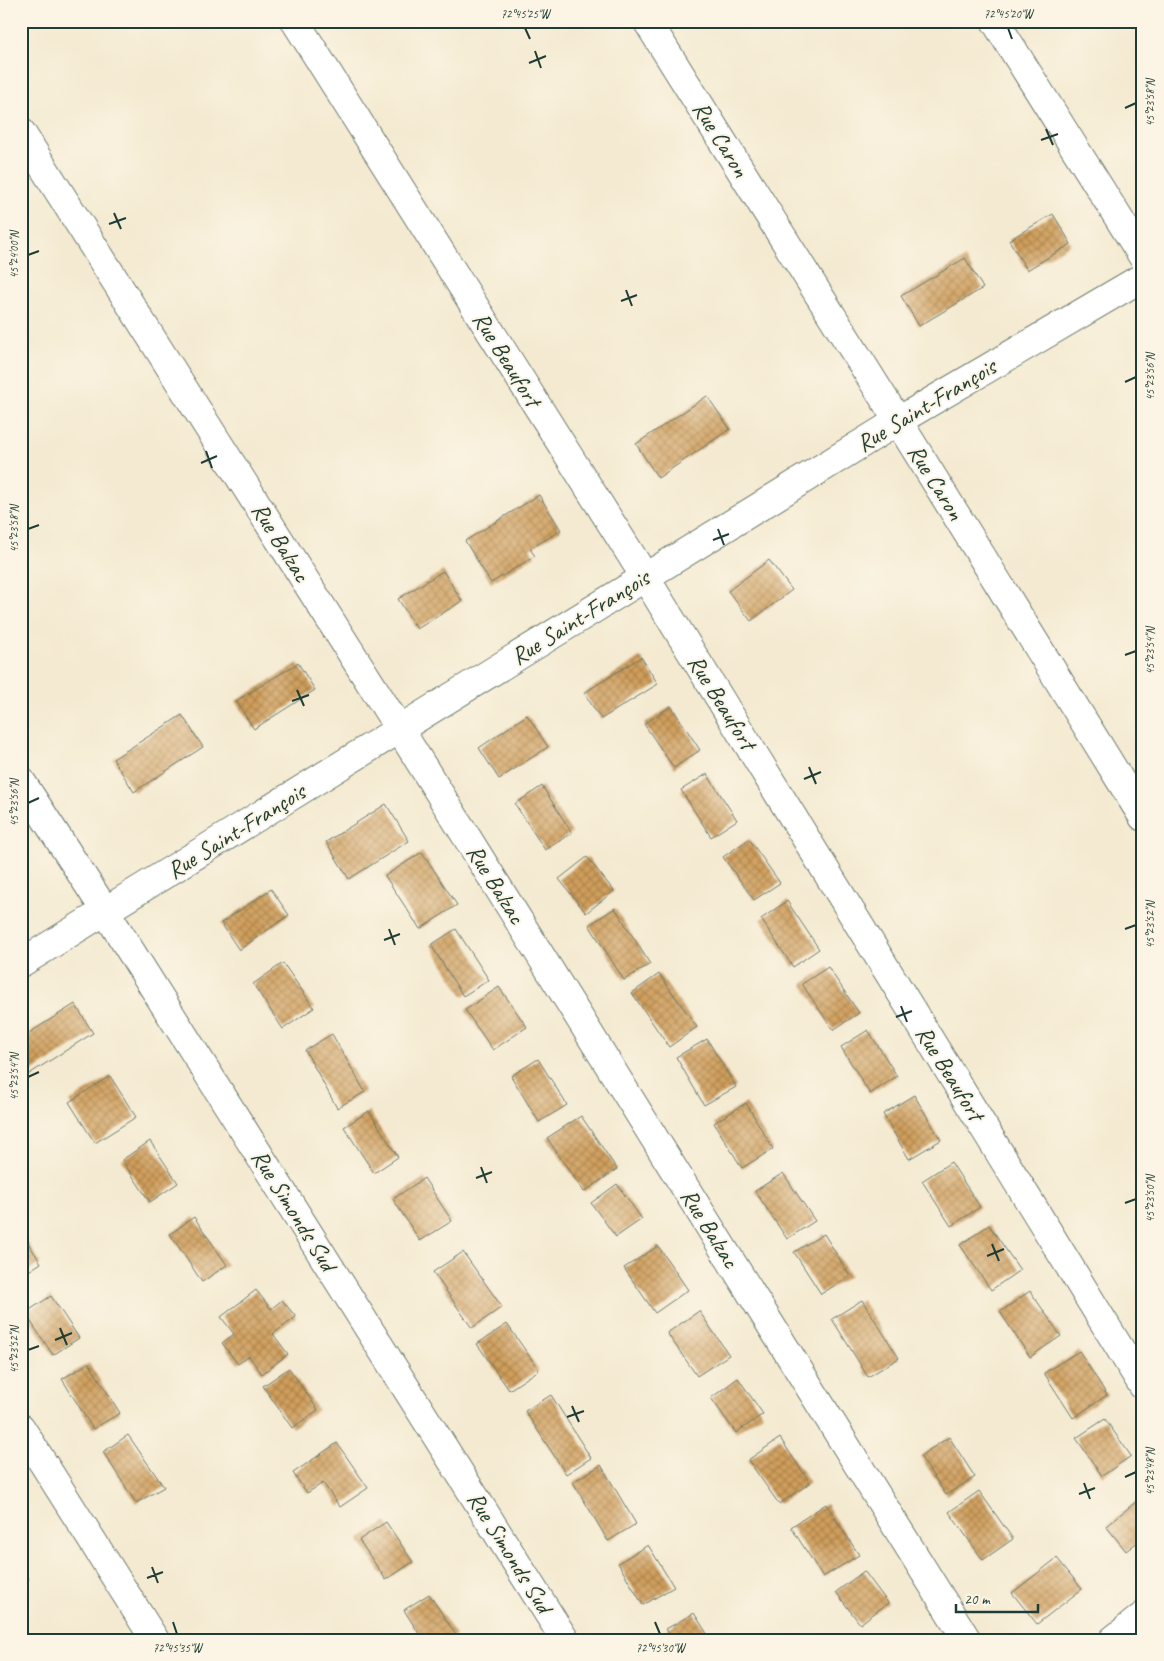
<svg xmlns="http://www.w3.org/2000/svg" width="1164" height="1661" viewBox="0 0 1164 1661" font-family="Caveat,sans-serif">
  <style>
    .building { fill: url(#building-cross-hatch) }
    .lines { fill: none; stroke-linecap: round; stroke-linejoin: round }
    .minor-casing { stroke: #6a7a6b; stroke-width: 30 }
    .minor { stroke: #fff; stroke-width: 28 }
    .ticks { fill: none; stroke: #1f3d34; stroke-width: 2 }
    .labels { text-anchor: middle; stroke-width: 4; stroke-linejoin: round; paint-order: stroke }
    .street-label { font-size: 24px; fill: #1f3d34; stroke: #fcf5e5 }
    .neatline { fill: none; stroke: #1f3d34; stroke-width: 2 }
    .ticks-label { font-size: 12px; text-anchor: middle; fill: #1f3d34 }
  </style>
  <defs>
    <pattern id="building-cross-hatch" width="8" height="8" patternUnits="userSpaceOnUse" patternTransform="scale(1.25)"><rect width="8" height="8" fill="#d09e5b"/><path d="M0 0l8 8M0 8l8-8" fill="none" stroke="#a8824c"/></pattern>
  </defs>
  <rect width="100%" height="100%" fill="#fcf5e5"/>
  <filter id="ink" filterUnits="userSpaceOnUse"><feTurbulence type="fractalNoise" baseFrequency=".02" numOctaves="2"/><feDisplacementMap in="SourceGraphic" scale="10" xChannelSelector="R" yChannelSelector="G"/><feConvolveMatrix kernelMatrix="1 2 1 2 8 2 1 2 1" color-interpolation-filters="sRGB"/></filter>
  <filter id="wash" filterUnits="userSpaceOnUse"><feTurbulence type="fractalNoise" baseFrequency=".0096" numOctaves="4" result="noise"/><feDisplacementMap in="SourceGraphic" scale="20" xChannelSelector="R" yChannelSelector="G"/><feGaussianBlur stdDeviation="1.12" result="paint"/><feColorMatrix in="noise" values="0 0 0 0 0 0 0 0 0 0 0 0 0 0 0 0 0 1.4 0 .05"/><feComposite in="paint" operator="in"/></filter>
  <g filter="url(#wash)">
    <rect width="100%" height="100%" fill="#f4ead1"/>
    <g id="blocks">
      <!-- building -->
      <g class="building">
        <polygon points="1053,214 1071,244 1027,270 1009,240"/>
        <polygon points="965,258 983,288 919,326 901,296"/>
        <polygon points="707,396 730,429 658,478 636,444"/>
        <polygon points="539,495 561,530 530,549 535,556 491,583 465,541"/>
        <polygon points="769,560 792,590 751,621 728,591"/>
        <polygon points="443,571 462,601 417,629 398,599"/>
        <polygon points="641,657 658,684 601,719 584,693"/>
        <polygon points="298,663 315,690 254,729 236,701"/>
        <polygon points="671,706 700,750 674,768 644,724"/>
        <polygon points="182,715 203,747 134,792 113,759"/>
        <polygon points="527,715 548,747 499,779 479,748"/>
        <polygon points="707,774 737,820 711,837 681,790"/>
        <polygon points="542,786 572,833 545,850 515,804"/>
        <polygon points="386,804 409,841 349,879 326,842"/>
        <polygon points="749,839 780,883 754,900 723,857"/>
        <polygon points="422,852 457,905 420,929 385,876"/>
        <polygon points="587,857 614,891 586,913 559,879"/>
        <polygon points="271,889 289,915 239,950 221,923"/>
        <polygon points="787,901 819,949 793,967 761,919"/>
        <polygon points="615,908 650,964 624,980 589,925"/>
        <polygon points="456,929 489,980 463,996 431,945"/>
        <polygon points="283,963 314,1008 283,1029 253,984"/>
        <polygon points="828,967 859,1013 833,1030 802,984"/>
        <polygon points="659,974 697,1027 669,1047 632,993"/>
        <polygon points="499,987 527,1027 493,1050 465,1010"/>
        <polygon points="75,1004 93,1033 26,1076 21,1068 21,1038"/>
        <polygon points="868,1030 897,1076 870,1094 841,1047"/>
        <polygon points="332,1034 365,1092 337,1108 305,1050"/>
        <polygon points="707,1039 736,1087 704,1105 676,1057"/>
        <polygon points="538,1059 567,1105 539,1122 511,1076"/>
        <polygon points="110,1076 136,1117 95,1143 69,1102"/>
        <polygon points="914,1095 941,1140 909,1159 883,1114"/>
        <polygon points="746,1103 773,1149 742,1168 714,1123"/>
        <polygon points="369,1111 398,1157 374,1173 344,1127"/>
        <polygon points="581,1116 617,1169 584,1192 547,1138"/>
        <polygon points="150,1141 178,1183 150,1202 122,1160"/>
        <polygon points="951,1162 980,1207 951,1226 922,1181"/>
        <polygon points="783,1173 815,1221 787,1239 755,1191"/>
        <polygon points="424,1178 452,1221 420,1241 393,1199"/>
        <polygon points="617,1184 642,1219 616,1237 591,1203"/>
        <polygon points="194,1217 227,1265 202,1282 170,1234"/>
        <polygon points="989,1225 1020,1270 991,1290 960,1245"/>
        <polygon points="21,1232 41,1263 21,1276"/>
        <polygon points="824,1234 850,1276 821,1294 794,1252"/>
        <polygon points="658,1246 688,1290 655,1313 624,1268"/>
        <polygon points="463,1252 502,1307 472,1328 433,1272"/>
        <polygon points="256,1290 271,1309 282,1300 296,1317 273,1334 288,1354 262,1374 249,1356 238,1364 222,1343 234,1334 221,1317"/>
        <polygon points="1030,1291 1061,1336 1030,1357 1000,1312"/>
        <polygon points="51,1296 79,1338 53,1355 25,1313"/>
        <polygon points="862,1300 899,1358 868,1377 832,1319"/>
        <polygon points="699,1311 729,1355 697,1376 667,1333"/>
        <polygon points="507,1324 539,1370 509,1390 477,1344"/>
        <polygon points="1079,1351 1107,1395 1073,1418 1044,1373"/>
        <polygon points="89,1363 120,1413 93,1429 62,1379"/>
        <polygon points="289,1368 318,1410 292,1428 263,1386"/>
        <polygon points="738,1378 763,1414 736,1433 711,1398"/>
        <polygon points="551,1395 591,1458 566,1474 525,1411"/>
        <polygon points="1105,1419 1131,1456 1102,1476 1076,1438"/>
        <polygon points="128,1435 164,1487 136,1503 103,1452"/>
        <polygon points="949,1437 975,1477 946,1495 920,1456"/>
        <polygon points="780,1438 810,1483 779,1504 748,1460"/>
        <polygon points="337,1443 368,1488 340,1507 323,1483 307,1493 293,1473"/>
        <polygon points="601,1465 636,1524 608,1541 573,1482"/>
        <polygon points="979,1491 1013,1539 983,1560 949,1512"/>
        <polygon points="1143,1496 1143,1538 1126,1551 1106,1526"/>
        <polygon points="826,1504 859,1555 823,1577 791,1527"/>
        <polygon points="386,1522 413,1562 386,1580 359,1540"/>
        <polygon points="648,1545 674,1587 643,1605 618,1563"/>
        <polygon points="1057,1558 1082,1589 1037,1624 1012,1593"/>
        <polygon points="21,1565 29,1579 21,1584"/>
        <polygon points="864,1571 888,1603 860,1624 836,1592"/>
        <polygon points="429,1594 456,1635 449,1640 423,1640 404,1610"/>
        <polygon points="694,1613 711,1640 673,1640 666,1629"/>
      </g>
    </g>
  </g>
  <g filter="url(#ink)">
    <use href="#blocks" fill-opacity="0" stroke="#6a7a6b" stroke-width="1"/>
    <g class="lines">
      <!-- minor casing -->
      <g class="minor-casing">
        <g id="minor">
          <polyline points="295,21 645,577 1143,1386"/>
          <polyline points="647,21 898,421 1143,817"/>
          <polyline points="995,21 1143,257"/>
          <polyline points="21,132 400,730 967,1640"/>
          <polyline points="21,781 106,912 565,1640"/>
          <polyline points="21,963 898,421 1143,277"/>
          <polyline points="21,1428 155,1640"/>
          <polyline points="1113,1640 1143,1616"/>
        </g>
      </g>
      <!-- minor -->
      <use href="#minor" class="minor"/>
    </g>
  </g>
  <!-- ticks -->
  <path class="ticks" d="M525,28L530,39M1008,28L1012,39M535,51L541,68M529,63L546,56M1125,108L1136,103M1046,129L1053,145M1041,140L1058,134M114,213L121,229M109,224L126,218M28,255L39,251M626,290L632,306M621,301L637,295M1125,382L1136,377M206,451L212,468M201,463L217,456M28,529L39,525M718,529L724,545M713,540L729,534M1125,655L1136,651M297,690L304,706M292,701L309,695M809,767L816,784M804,779L821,772M28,803L39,798M389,929L395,945M1125,929L1136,925M384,940L400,934M901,1006L907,1022M896,1017L912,1011M28,1077L39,1072M481,1167L487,1183M476,1178L492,1172M1125,1203L1136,1199M992,1244L999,1261M987,1256L1004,1249M60,1328L67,1345M55,1340L72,1333M28,1350L39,1346M572,1406L579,1422M567,1417L584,1411M1125,1477L1136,1472M1084,1483L1090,1499M1079,1494L1095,1488M152,1567L158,1583M147,1578L163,1572M173,1622L177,1634M655,1622L660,1634"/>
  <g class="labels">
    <!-- street labels -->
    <g class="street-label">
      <text transform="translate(721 139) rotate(58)" y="8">Rue Caron</text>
      <text transform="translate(507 359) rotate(58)" y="8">Rue Beaufort</text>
      <text transform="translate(926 405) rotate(-31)" y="8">Rue Saint-François</text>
      <text transform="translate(936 482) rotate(58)" y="8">Rue Caron</text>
      <text transform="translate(281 542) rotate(58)" y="8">Rue Balzac</text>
      <text transform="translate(580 617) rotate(-32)" y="8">Rue Saint-François</text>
      <text transform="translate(722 702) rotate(58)" y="8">Rue Beaufort</text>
      <text transform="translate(236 831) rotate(-32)" y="8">Rue Saint-François</text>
      <text transform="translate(496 884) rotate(58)" y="8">Rue Balzac</text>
      <text transform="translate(950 1073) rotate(58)" y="8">Rue Beaufort</text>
      <text transform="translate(294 1210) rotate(58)" y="8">Rue Simonds Sud</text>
      <text transform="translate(710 1228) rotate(58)" y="8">Rue Balzac</text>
      <text transform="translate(510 1552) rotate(58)" y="8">Rue Simonds Sud</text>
    </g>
  </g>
  <!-- margin -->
  <rect width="1164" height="1661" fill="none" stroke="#fcf5e5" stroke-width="55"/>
  <!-- scale -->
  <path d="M956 1604v8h82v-8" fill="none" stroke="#1f3d34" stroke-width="2.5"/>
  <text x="964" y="1604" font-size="15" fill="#1f3d34" stroke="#fcf5e5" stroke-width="4" paint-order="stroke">20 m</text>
  <rect x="28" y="28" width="1108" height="1606" class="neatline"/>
  <g class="ticks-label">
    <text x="525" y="18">72°45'25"W</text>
    <text x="1008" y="18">72°45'20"W</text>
    <text transform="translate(1150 103) rotate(-90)" y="4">45°23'58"N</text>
    <text transform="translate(14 255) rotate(-90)" y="4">45°24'00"N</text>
    <text transform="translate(1150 377) rotate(-90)" y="4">45°23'56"N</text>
    <text transform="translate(14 529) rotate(-90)" y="4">45°23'58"N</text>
    <text transform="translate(1150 651) rotate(-90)" y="4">45°23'54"N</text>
    <text transform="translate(14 803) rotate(-90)" y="4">45°23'56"N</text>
    <text transform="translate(1150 925) rotate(-90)" y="4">45°23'52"N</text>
    <text transform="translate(14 1077) rotate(-90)" y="4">45°23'54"N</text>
    <text transform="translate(1150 1199) rotate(-90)" y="4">45°23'50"N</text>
    <text transform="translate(14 1350) rotate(-90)" y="4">45°23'52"N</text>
    <text transform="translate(1150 1472) rotate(-90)" y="4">45°23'48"N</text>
    <text x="177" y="1652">72°45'35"W</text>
    <text x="660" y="1652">72°45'30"W</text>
  </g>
</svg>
